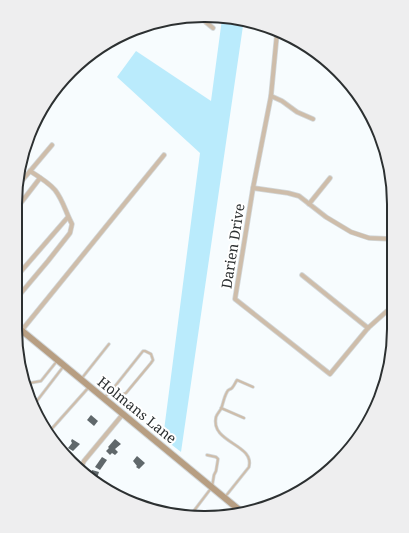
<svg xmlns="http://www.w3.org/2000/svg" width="409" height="533" viewBox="0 0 409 533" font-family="'Noto Serif',serif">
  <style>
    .green { fill: #baebfc }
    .building { fill: #60686b }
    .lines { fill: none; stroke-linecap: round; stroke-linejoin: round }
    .lane-casing { stroke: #d2d7d9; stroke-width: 3.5 }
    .street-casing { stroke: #d2d7d9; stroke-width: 5.5 }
    .secondary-casing { stroke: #d2d7d9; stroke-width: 8 }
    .lane { stroke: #cebdaa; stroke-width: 2 }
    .street { stroke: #cebdaa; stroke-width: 4 }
    .secondary { stroke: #b79e82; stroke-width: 6 }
    .labels { text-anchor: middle; stroke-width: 4; stroke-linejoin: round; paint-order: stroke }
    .street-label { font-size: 14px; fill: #2c3031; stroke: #fff }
    .rim { fill: none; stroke: #2c3031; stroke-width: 2 }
  </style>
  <rect width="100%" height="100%" fill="#f7fcfe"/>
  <!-- green -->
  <polygon class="green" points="222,19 244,19 181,452 163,438 200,153 117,77 136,51 211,101"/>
  <!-- building -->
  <g class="building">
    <polygon points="91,415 98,421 94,426 87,420"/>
    <polygon points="72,439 80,444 73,451 68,448 72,443 71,441"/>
    <polygon points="115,439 121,444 115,449 118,452 115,455 112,453 110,455 106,451 109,448 108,447"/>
    <polygon points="67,453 72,455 69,461 65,456"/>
    <polygon points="137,456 145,463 139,469 136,467 137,466 133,461"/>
    <polygon points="102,457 107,460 100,470 95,467"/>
    <polygon points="92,470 99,472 97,478 102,479 100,484 90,477"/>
  </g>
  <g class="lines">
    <!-- lane casing -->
    <g class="lane-casing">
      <g id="lane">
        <polyline points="82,378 109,344"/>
        <polyline points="24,383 25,381 30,383 41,381 57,361"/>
        <polyline points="105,397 112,390 143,351 145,351 151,354 153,360 151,363 126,393 121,395 119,395 112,390"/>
        <polyline points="33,406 63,367"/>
        <polyline points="221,408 244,418"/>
        <polyline points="48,433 89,387"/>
        <path d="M225,497L249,467C255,444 210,443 216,417C217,414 219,412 221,409C223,404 224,397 227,392C228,389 230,390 232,388C234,386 235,383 237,380L253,387"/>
        <polyline points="190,516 212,487 214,475 216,471 218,459 216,457 207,455"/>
      </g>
    </g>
    <!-- street casing -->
    <g class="street-casing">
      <g id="street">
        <polyline points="202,19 213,28"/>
        <polyline points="277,33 271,96 253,188 235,299 330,374 368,328 387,311 392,315"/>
        <polyline points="271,96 282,101 297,112 313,119"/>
        <polyline points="20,183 52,145"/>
        <polyline points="253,188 288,193 299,196 326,217 351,232 369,238 392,239"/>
        <polyline points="20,204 40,178"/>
        <polyline points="309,204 330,178"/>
        <polyline points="302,275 368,328"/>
        <polyline points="17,276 68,217"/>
        <path d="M16,299L48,261L70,233L72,224C66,213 63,200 55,190C49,183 38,176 30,171"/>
        <polyline points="22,330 164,155"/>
        <polyline points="80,470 84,461 123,414"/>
      </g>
    </g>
    <!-- secondary casing -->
    <g class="secondary-casing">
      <polyline id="secondary" points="15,325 243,513"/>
    </g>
    <!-- lane -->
    <use href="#lane" class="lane"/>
    <!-- street -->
    <use href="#street" class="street"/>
    <!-- secondary -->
    <use href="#secondary" class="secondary"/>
  </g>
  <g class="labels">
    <!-- street labels -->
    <g class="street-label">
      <text transform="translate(233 246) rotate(-81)" y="5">Darien Drive</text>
      <text transform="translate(137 410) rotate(39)" y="5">Holmans Lane</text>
    </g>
  </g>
  <!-- crop -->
  <path d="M0 0H409V533H0ZM204 22H205A182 182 0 0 1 387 204V329A182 182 0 0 1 205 511H204A182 182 0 0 1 22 329V204A182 182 0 0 1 204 22Z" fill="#eeeeef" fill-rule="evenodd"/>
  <path class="rim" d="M204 22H205A182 182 0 0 1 387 204V329A182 182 0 0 1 205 511H204A182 182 0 0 1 22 329V204A182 182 0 0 1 204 22Z"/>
</svg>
